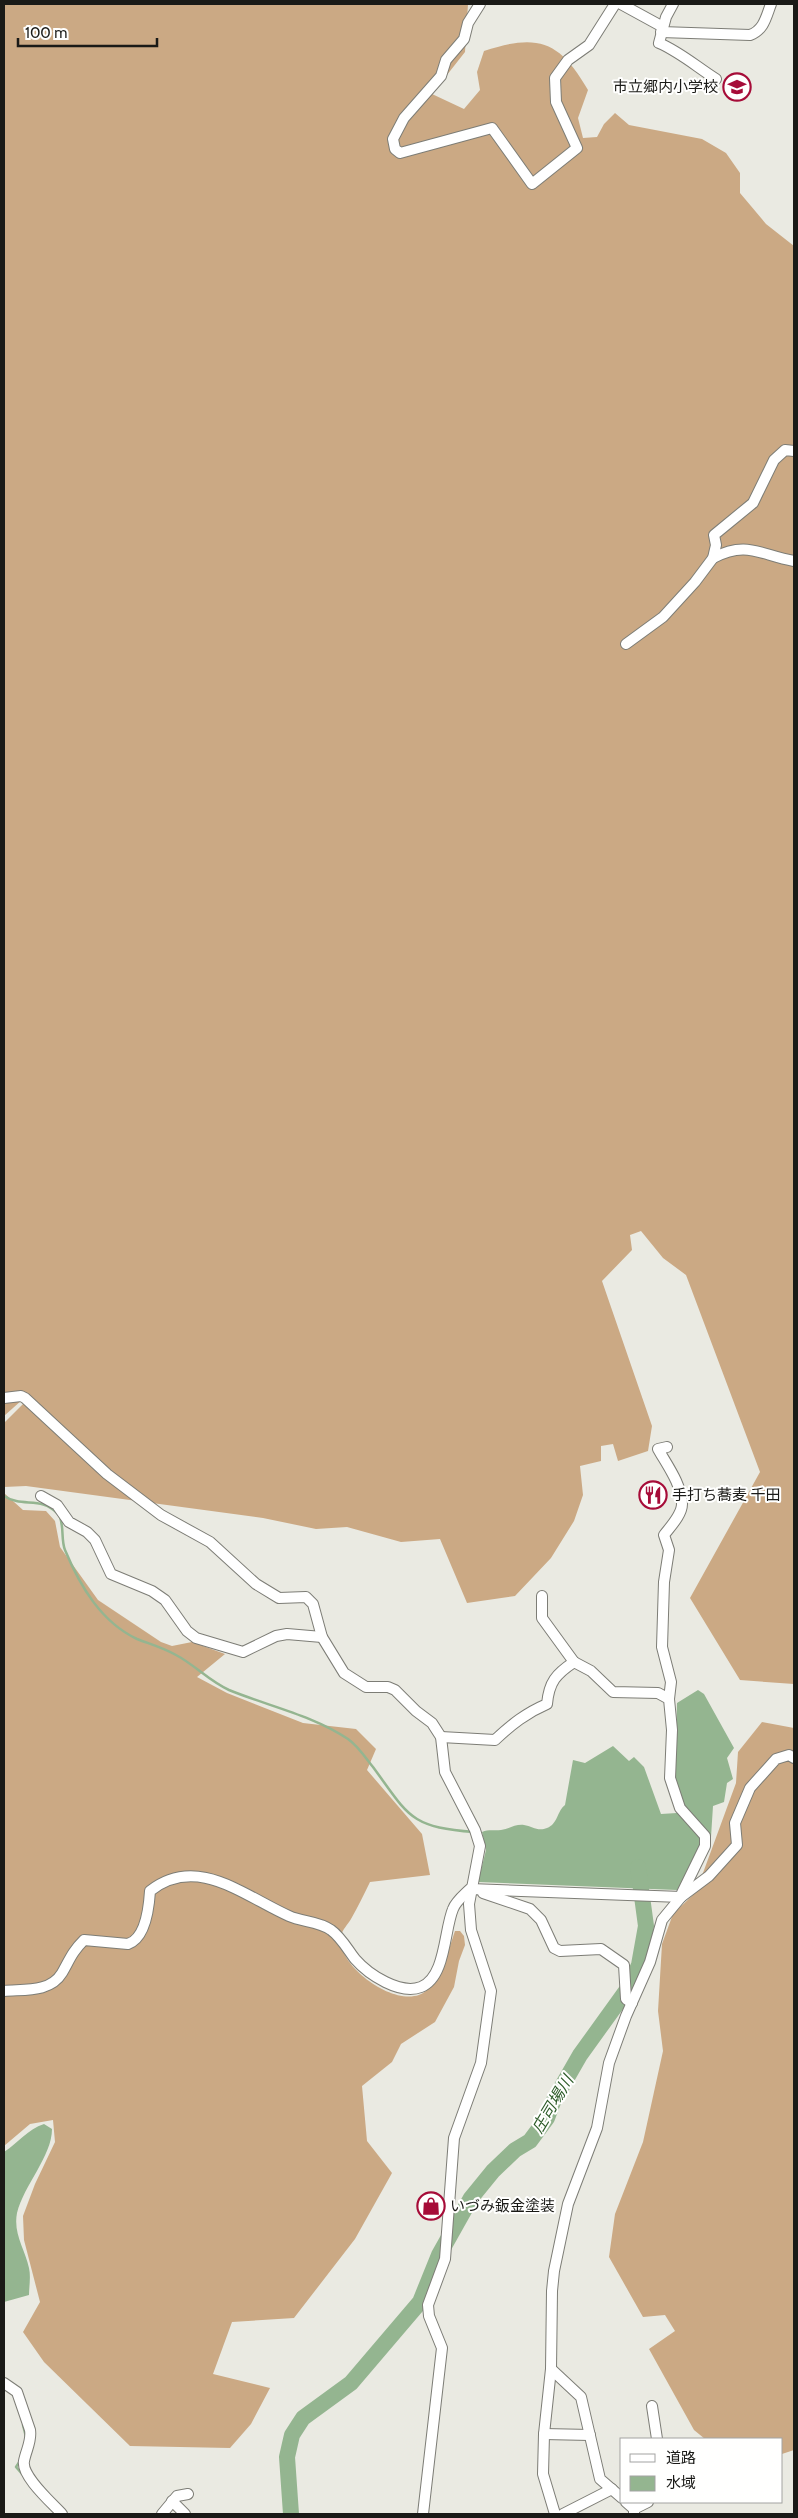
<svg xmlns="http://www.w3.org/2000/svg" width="798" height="2518" viewBox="0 0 798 2518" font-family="Cabin,'Noto Sans JP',sans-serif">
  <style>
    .forest { fill: #cba984 }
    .water { fill: #94b590 }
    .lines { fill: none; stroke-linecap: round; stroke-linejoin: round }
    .stream { stroke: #94b590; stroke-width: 2.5 }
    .river { stroke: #94b590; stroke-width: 16 }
    .minor-casing { stroke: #7d7d76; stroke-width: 12 }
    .minor { stroke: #fff; stroke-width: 10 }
    .labels { text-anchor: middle; stroke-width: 4; stroke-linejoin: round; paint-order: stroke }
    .poi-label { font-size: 15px; fill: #1a1a17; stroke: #fffffe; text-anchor: start }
    .water-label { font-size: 16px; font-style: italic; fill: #2c5b28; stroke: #fffffe }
  </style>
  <rect width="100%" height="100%" fill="#eaeae2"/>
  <!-- forest -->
  <g class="forest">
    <path d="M4,4H468L465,52L432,94L464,109L480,90L477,72L484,51C538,33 560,41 588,90L578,118L583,138L597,137L604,124L615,113L629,125L702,139L726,153L740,173V193L766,224L794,246V1684L740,1680L690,1598L760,1472L686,1275L663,1258L641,1231L630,1235L632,1250L602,1281L652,1426L648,1451L618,1461L613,1444L601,1446V1461L580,1466L583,1495L574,1521L551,1558L515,1596L467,1603L440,1539L401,1542L347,1527L316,1529L263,1518L26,1486L4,1487V1423L24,1403L22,1400L4,1416Z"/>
    <path d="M4,1493L23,1510L46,1511L55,1521L60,1547L98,1600L161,1642L172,1646L192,1642L225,1654L197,1677L227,1693L303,1723L356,1729L376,1749L367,1770L422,1834L430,1875L370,1882C364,1894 358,1907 351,1919C348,1924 342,1930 341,1936C335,1966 402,2014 427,1990C443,1975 448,1951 455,1931H460L464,1936L465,1945L459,1961L454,1987L435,2022L401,2044L392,2062L362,2086L367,2141L392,2173L355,2239L294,2318L232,2322L213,2374L270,2388L251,2424L230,2448L130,2446L44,2362L23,2332L40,2302L24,2240L23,2216L35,2184L55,2142L53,2120L30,2124L4,2146Z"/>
    <polygon points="762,1722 794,1728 794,2450 782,2454 782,2439 705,2439 694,2430 649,2349 675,2331 665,2315 643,2317 609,2257 615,2214 643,2142 663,2051 658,2011 662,1944 673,1914 696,1892 736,1783 738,1752"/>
  </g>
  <!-- water -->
  <g class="water">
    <polygon points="698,1690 704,1694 734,1748 727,1758 733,1779 727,1783 724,1802 713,1806 711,1837 682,1805 675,1777 677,1703"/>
    <path d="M613,1746L629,1761L634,1757L644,1767L661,1814L677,1813L703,1839L700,1852L677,1890L478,1882L486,1850L482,1832C489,1829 494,1831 501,1830C509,1829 515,1824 524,1825C532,1826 538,1832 547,1828C558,1824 557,1811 565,1805L573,1760L585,1763Z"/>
    <path d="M44,2124L52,2129C52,2156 24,2185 17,2213C13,2234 25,2249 29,2268C31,2277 29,2287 29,2295L4,2302V2152C18,2143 28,2129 44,2124Z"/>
  </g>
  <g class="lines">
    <!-- stream -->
    <g class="stream">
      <path d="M4,1496C22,1508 41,1496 57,1513"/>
      <path d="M60,1517C64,1528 61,1540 65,1550C80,1586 101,1622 137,1639C150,1644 164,1648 176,1655C195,1665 209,1681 229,1690C268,1706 312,1715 348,1739C358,1746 365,1757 373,1767C409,1816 409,1827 474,1832"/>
      <polyline points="23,2425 26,2437"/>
      <polyline points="20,2461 16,2467 23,2475"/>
    </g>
    <!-- river -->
    <polyline class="river" points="291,2514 287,2457 292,2435 303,2418 351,2383 420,2302 439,2255 471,2198 493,2171 515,2150 530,2141 547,2118 553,2102 580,2055 629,1987 639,1965 646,1926 638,1867"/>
    <!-- minor casing -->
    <g class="minor-casing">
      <g id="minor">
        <polyline points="480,4 468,23 464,39 446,60 441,76 404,118 393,139 395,149 400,153 492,128 532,184 577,148 556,102 555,78 568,60 589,45 615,4"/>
        <polyline points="621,4 663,27"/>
        <path d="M673,4L666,17L659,43C680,52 697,67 716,79"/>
        <path d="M661,32L750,35C764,30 766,17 771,4"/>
        <path d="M713,558C747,540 760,555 794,561"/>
        <polyline points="626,644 663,617 695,582 713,558 716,545 714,535 753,503 774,460 785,450 794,451"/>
        <polyline points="4,1398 21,1396 25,1398 107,1474 161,1515 210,1542 256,1584 279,1598 306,1597 313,1604 322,1637 344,1673 366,1687 388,1687 395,1690 416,1711 432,1723 441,1737 445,1772 475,1830 480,1846 469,1904 471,1930 491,1991 481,2063 454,2138 445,2259 428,2305 429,2316 442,2348 423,2514"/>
        <path d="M667,1447L658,1449C667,1465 682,1485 682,1504C682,1515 670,1527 664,1535L669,1550L664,1582L662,1647L671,1682L669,1699"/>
        <polyline points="41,1496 57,1505 69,1522 87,1532 95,1540 111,1574 152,1591 165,1600 187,1631 196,1638 243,1652 276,1636 287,1634 322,1637"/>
        <polyline points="542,1596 542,1618 574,1662"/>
        <path d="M441,1737L495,1740C512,1724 526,1713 547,1704C549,1682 556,1674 574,1662L591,1671L613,1692L658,1693L669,1699L672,1730L670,1778L680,1808L705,1836V1846L682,1893"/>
        <polyline points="483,1893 530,1909 541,1920 554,1948 560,1951 601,1949 624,1965 626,1999 632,2003"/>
        <path d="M4,1991C23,1989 50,1993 62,1973C70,1959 72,1952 84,1940L128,1944C146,1938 149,1907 150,1891C197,1854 244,1896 289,1916C302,1922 319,1921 331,1930C341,1937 348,1950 355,1959C369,1975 400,1995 421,1987C446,1977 444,1930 453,1909C456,1901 464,1895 470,1889L681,1897"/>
        <polyline points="551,2369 544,2434 543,2474 555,2514"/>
        <path d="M4,2383L17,2392L30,2430C32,2441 26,2450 24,2461C21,2476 52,2503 62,2514"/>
        <polyline points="652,2406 657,2439"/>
        <polyline points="544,2434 590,2435"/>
        <polyline points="622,2498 600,2479 581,2397 551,2369 552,2291 554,2271 568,2204 597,2128 609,2063 626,2016 650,1962 662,1920 681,1897 709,1876 737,1845 735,1823 750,1788 776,1759 789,1755 794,1758"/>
        <polyline points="172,2501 185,2514"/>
        <polyline points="626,2502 634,2509 634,2514"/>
        <polyline points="634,2509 648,2502"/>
        <polyline points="162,2514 177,2496 188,2494"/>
        <polyline points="563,2514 612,2489"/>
      </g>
    </g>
    <!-- minor -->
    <use href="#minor" class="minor"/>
  </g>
  <!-- icons -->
  <defs>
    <g id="school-ring" transform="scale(1.4375)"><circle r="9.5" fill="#fffffe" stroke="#a60c38" stroke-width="1.5"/><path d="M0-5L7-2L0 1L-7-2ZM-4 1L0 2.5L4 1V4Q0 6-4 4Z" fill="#a60c38"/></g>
    <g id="restaurant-ring" transform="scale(1.4375)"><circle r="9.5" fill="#fffffe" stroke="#a60c38" stroke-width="1.5"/><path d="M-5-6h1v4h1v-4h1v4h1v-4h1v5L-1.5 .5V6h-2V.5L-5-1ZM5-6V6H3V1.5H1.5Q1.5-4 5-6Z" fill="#a60c38"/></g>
    <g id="shop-ring" transform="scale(1.4375)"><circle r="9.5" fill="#fffffe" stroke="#a60c38" stroke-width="1.5"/><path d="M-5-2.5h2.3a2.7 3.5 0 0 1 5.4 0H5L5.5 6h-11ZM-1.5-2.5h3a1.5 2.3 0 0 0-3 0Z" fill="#a60c38"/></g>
  </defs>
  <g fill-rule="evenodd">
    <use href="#school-ring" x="737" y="87"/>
    <use href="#restaurant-ring" x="653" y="1495"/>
    <use href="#shop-ring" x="431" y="2206"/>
  </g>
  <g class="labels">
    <!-- poi labels -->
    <g class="poi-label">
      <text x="718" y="92" text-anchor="end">市立郷内小学校</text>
      <text x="672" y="1500">手打ち蕎麦 千田</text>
      <text x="450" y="2211">いづみ鈑金塗装</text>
    </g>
    <!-- water labels -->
    <g class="water-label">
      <text transform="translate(552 2104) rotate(-59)" y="6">庄司場川</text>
    </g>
  </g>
  <!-- border -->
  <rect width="798" height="2518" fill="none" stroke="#1a1a17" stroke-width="10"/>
  <!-- legend -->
  <rect x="620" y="2438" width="162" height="65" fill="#fffffe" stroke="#a3a3a2"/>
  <rect x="630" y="2454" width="25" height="8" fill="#ffffff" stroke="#a3a3a2"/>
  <text x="666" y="2463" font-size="15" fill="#1a1a17">道路</text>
  <rect x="630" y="2476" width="25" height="15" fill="#94b590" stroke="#a3a3a2"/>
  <text x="666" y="2488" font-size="15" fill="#1a1a17">水域</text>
  <!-- scale -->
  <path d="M18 38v8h139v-8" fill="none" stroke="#1a1a17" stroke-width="2.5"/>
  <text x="25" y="38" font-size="15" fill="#1a1a17" stroke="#fffffe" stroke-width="4" paint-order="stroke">100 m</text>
</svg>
